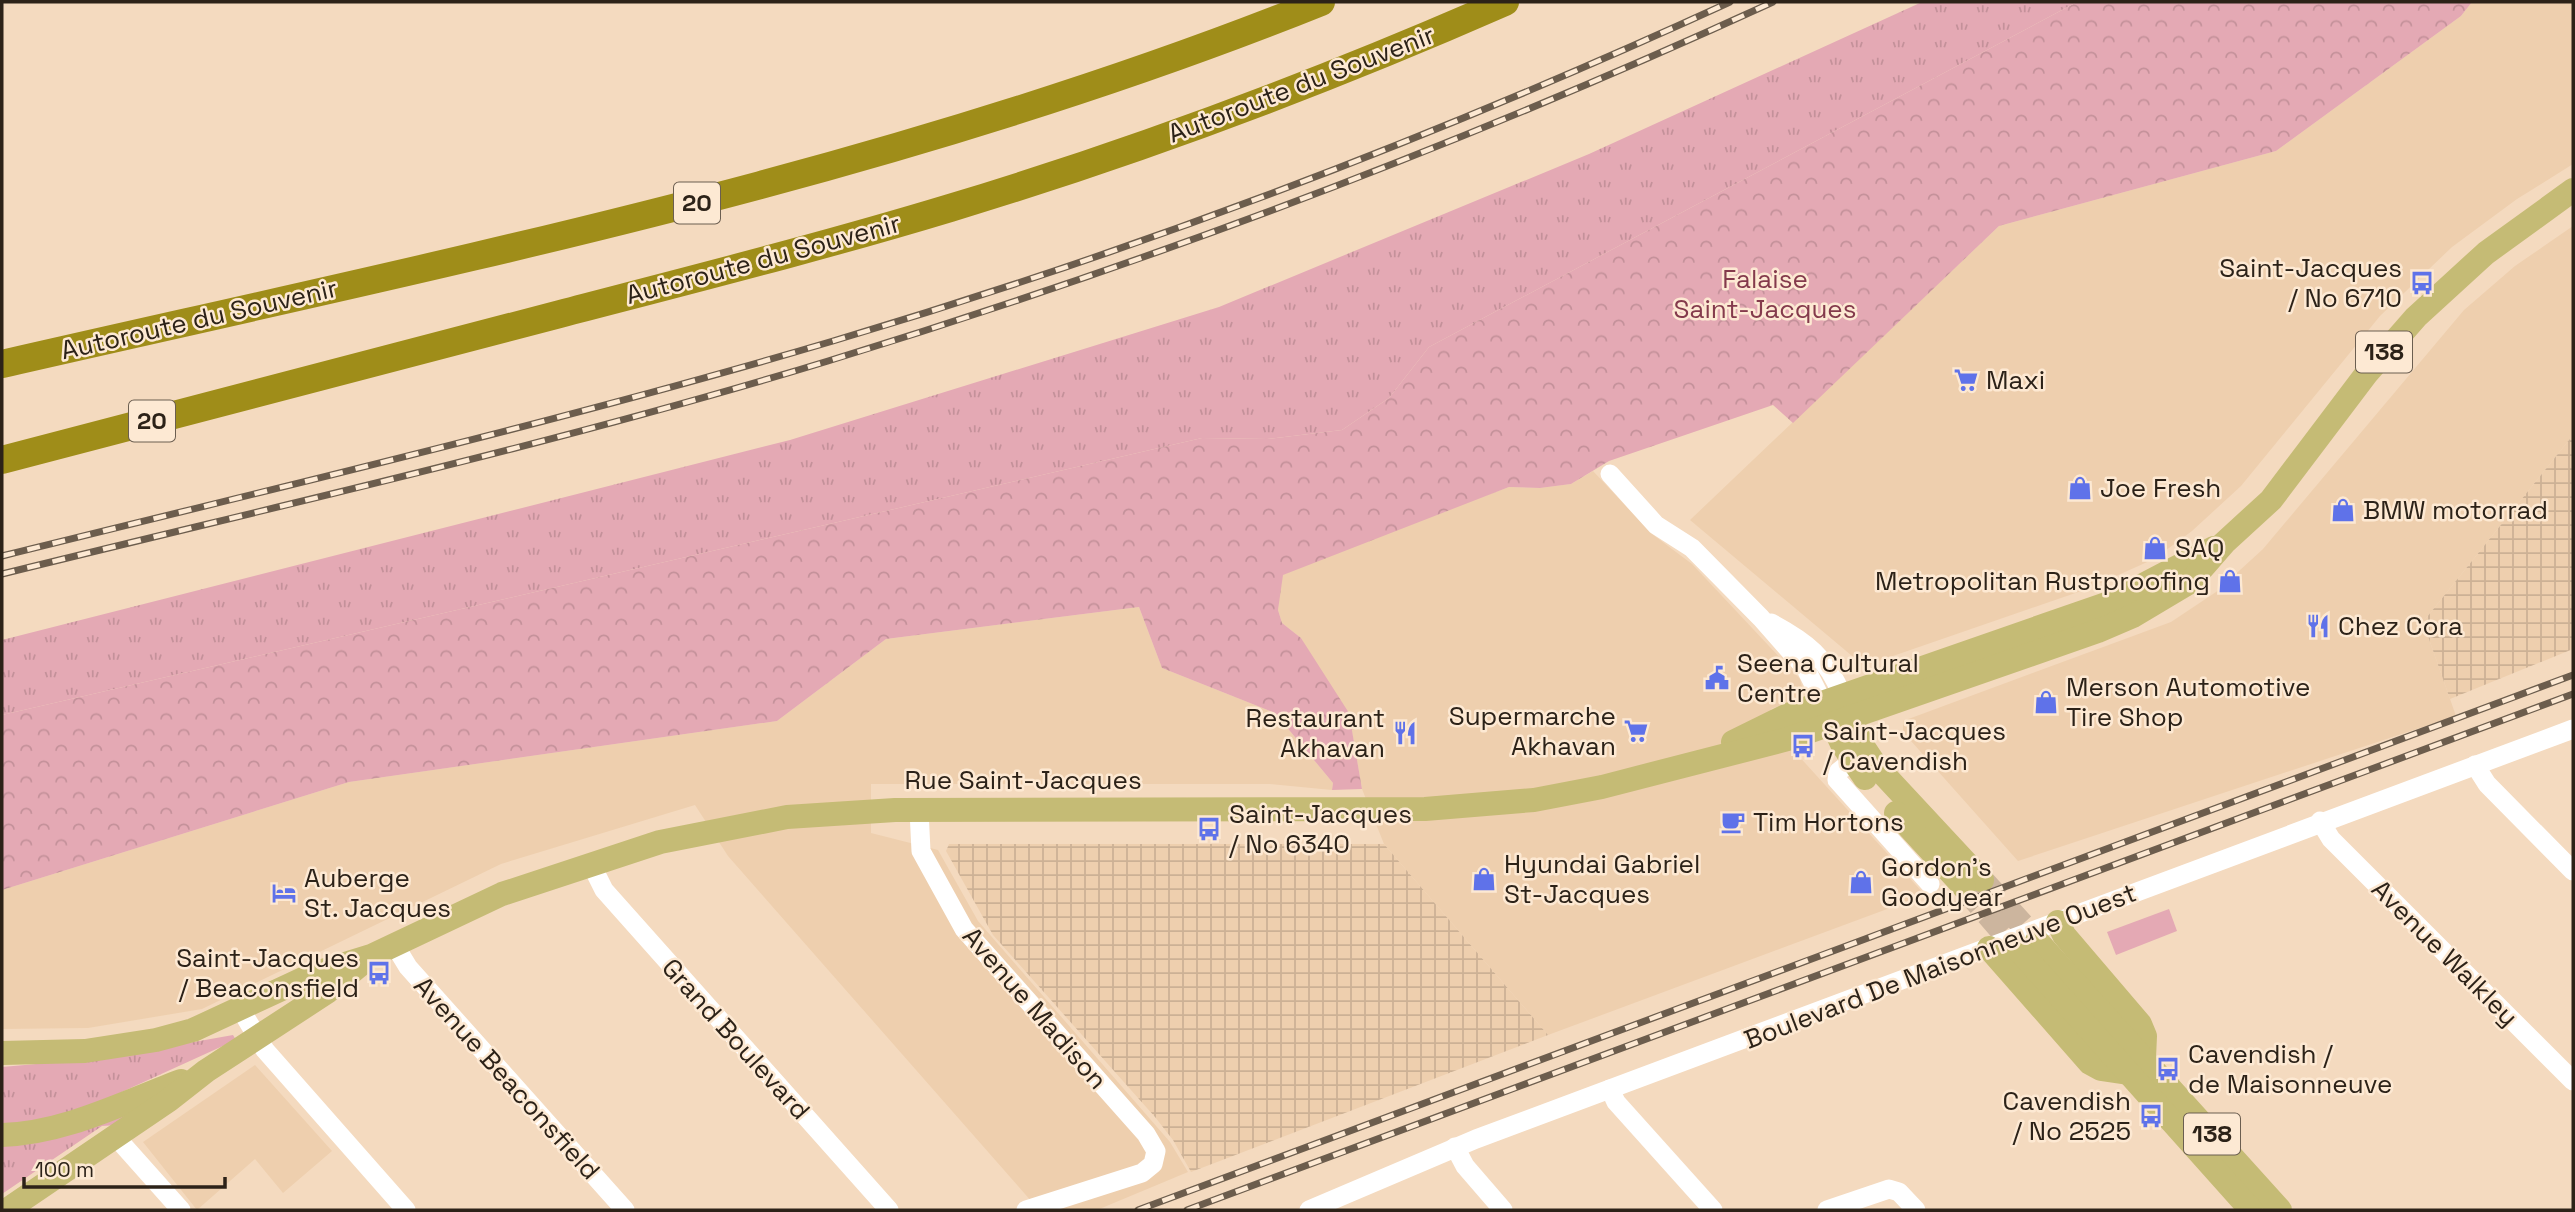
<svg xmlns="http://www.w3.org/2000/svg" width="2575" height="1212" viewBox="0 0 2575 1212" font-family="'Space Grotesk',sans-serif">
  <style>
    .built { fill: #eecfae }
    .industrial { fill: url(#industrial-grid) }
    .grass { fill: url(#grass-tufts) }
    .forest { fill: url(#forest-crowns) }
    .pitch { fill: #e4a9b4 }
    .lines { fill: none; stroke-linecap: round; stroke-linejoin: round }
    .major-tunnel { stroke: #ccb59e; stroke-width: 24; stroke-dasharray: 24 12; stroke-linecap: butt }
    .minor { stroke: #fff; stroke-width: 19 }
    .major { stroke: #c5bb75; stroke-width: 24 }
    .highway { stroke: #9f8d19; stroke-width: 28 }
    .rail-casing { stroke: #6c5d4d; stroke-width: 7 }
    .rail { stroke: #fde9d3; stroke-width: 4.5; stroke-dasharray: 13; stroke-linecap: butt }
    .labels { text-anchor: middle; stroke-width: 5; stroke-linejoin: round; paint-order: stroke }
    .shield { fill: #fde9d3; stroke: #6b5e50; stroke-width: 2 }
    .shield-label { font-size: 24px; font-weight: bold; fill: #2c2218 }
    .street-label { font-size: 26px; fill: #2c2218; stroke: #fde9d3 }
    .poi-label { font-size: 26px; fill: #2c2218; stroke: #fde9d3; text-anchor: start }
    .park-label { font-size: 26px; fill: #843a4c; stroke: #fde9d3 }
  </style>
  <defs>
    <pattern id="industrial-grid" width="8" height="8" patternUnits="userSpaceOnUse" patternTransform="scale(1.75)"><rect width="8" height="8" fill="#eecfae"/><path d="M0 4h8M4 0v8" fill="none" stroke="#ccb195"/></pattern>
    <pattern id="grass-tufts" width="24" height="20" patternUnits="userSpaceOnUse" patternTransform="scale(1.75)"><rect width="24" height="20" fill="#e4a9b4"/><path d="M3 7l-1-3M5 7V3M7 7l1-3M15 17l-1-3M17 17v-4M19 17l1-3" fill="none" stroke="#c4919a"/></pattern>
    <pattern id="forest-crowns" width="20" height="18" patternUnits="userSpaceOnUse" patternTransform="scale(1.75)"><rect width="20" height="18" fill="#e4a9b4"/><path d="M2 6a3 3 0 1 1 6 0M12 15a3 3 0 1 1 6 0" fill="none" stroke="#c4919a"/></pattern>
  </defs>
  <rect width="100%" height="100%" fill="#f4dabf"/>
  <!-- built -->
  <g class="built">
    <polygon points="2472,2 2573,2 2573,164 2517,199 2452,247 2380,316 2241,486 2192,531 2154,559 2087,589 1864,666 1690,520 1999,226 2276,151 2461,16"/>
    <polygon points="2573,226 2573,435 2423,622 2456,716 2018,861 1903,732 1903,721 2171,622 2216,592 2263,549 2464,310 2515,266"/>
    <polygon points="1593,471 1652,534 1692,564 1800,679 1803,691 1799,698 1771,709 1796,753 1925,895 1548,1035 1384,844 1362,789 1352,732 1301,638 1282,623 1278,610 1280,589 1282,575 1400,527 1509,487 1540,488 1571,484"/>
    <polygon points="1139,607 1162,668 1275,713 1333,783 1332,790 1270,784 871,784 871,833 938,850 978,921 1170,1142 1188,1172 1097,1210 1039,1210 728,856 695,805 501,864 202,1009 88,1028 2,1029 2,890 349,782 777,721 886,639"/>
    <polygon points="255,1065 332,1151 283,1193 255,1159 197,1210 143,1142"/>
  </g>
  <!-- industrial -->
  <g class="industrial">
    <polygon points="2573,435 2573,649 2450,699 2423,622"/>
    <polygon points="949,844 1384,844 1548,1035 1191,1172 1173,1140 1155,1117 993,935 946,851"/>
  </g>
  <!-- grass -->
  <g class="grass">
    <polygon points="1922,2 2077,2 1429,347 1389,398 1342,430 1267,439 1202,438 2,715 2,640 790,440 1219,307 1589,154"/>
    <polygon points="233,1035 236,1040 80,1111 2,1127 2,1067 104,1058"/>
    <polygon points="167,1091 117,1125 102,1126 2,1194 2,1145"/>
  </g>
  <!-- forest -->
  <polygon class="forest" points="2077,2 2472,2 2461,16 2276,151 1999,226 1793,423 1773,405 1609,461 1571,484 1540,488 1509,487 1283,575 1278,610 1282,623 1301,638 1349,713 1362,789 1332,790 1333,783 1275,713 1162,668 1139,607 886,639 777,721 349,782 2,890 2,715 1202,438 1267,439 1342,430 1389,398 1429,347"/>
  <!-- pitch -->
  <polygon class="pitch" points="2169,909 2177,931 2116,955 2107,932"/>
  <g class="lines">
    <!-- major-tunnel -->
    <g class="major-tunnel">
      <polyline points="1982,880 2037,941"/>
      <polyline points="1964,887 2017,948"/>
    </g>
    <!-- minor -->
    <g class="minor">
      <polyline points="1610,474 1656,525 1692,548 1761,618 1806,669 1823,703"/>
      <path d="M1771,623C1805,641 1828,658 1842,696"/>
      <polyline points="1852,761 1838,772 1837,780 1930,884"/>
      <polyline points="2475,765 2487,784 2573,871"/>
      <polyline points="919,810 921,851 964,929 1146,1134 1156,1151 1153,1164 1142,1173 1026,1210"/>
      <polyline points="2320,821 2331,839 2573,1081"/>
      <polyline points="591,864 604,890 889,1210"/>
      <polyline points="394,944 408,967 625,1210"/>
      <polyline points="241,1010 265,1050 406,1210"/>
      <polyline points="1610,1089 1616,1102 1713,1210"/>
      <polyline points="115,1136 181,1210"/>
      <polyline points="1455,1147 1465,1166 1503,1210"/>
      <polyline points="1309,1210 1476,1139 2573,729"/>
      <polyline points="1827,1210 1889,1189 1899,1192 1916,1210"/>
    </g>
    <!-- major -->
    <g class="major">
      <polyline points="1844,703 1862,745 1876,766 1982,880"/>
      <polyline points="1826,710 1842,744 1865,778"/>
      <polyline points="1733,742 1790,714 2109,603 2214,548"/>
      <polyline points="1896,813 1964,887"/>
      <polyline points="2058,922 2064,935 2140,1024 2145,1036 2144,1058"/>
      <polyline points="2037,941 2280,1210"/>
      <polyline points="1989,948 2090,1063 2101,1069 2128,1073"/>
      <polyline points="2017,948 2251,1210"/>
      <polyline points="2,1053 85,1051 156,1040 193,1030 316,973 371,956 502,894 660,842 787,817 895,810 1425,809 1534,800 1602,787 1788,739 2098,631 2133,616 2190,582 2224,543 2271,500 2367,373 2416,317 2486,253 2573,190"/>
      <path d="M2,1135C65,1133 122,1103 181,1081"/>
      <polyline points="7,1210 169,1100 206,1071 327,992 360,965"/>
    </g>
    <!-- highway -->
    <g class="highway">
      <path d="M2,364C447,262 896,173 1321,2"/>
      <path d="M2,460C188,412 374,363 560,314C690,280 821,247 950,208C1139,151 1325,81 1505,2"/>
    </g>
    <!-- rail casing -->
    <g class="rail-casing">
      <g id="rail">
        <path d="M2,556C280,487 559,422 833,341C1140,250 1440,135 1730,2"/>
        <path d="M2,574C277,506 556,444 828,361C1151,262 1466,143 1773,2"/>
        <polyline points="1138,1210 2573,675"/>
        <polyline points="1187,1210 2573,694"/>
      </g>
    </g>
    <!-- rail -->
    <use href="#rail" class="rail"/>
  </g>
  <!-- icons -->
  <defs>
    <g id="bus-bare" transform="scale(1.89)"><path d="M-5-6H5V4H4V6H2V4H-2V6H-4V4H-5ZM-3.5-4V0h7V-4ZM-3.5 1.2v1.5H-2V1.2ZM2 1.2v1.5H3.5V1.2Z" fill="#5f72e9" stroke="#fde9d3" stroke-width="2.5" paint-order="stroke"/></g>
    <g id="supermarket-bare" transform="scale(1.89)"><path d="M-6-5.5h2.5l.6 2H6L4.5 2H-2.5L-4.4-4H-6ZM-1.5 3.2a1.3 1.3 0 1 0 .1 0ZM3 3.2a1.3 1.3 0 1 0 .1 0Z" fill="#5f72e9" stroke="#fde9d3" stroke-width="2.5" paint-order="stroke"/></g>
    <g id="shop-bare" transform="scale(1.89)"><path d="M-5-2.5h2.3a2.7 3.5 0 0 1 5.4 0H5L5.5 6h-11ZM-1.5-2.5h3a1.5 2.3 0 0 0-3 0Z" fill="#5f72e9" stroke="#fde9d3" stroke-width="2.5" paint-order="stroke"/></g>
    <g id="restaurant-bare" transform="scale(1.89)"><path d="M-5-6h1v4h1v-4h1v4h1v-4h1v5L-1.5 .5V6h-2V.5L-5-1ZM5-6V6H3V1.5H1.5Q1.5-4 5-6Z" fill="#5f72e9" stroke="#fde9d3" stroke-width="2.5" paint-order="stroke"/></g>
    <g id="civic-bare" transform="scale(1.89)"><path d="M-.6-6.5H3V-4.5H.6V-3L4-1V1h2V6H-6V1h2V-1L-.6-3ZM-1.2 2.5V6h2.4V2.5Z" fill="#5f72e9" stroke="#fde9d3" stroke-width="2.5" paint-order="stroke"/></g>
    <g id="cafe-bare" transform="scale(1.89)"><path d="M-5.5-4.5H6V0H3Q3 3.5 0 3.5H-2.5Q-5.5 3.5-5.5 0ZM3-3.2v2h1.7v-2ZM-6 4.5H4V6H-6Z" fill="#5f72e9" stroke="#fde9d3" stroke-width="2.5" paint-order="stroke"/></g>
    <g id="hotel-bare" transform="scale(1.89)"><path d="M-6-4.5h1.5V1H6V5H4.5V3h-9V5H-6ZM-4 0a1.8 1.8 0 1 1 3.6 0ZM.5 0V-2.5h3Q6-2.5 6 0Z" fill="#5f72e9" stroke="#fde9d3" stroke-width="2.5" paint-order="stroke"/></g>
  </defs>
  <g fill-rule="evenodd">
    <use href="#bus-bare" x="2422" y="283"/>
    <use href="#supermarket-bare" x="1966" y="380"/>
    <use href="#shop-bare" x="2080" y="488"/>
    <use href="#shop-bare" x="2343" y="510"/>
    <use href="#shop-bare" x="2155" y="548"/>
    <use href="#shop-bare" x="2230" y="581"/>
    <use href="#restaurant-bare" x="2318" y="626"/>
    <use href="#civic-bare" x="1717" y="678"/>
    <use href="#shop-bare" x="2046" y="702"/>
    <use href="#supermarket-bare" x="1636" y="731"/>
    <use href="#restaurant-bare" x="1405" y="733"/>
    <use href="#bus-bare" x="1803" y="746"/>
    <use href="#cafe-bare" x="1733" y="822"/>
    <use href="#bus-bare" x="1209" y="829"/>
    <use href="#shop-bare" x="1484" y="879"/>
    <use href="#shop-bare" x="1861" y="882"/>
    <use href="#hotel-bare" x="284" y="893"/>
    <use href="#bus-bare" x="379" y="973"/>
    <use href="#bus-bare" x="2168" y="1069"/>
    <use href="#bus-bare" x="2151" y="1116"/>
  </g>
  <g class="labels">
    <!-- shield labels -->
    <g class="shield">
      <rect x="674" y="182.5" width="46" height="41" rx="5"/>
      <rect x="2356" y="331.5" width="56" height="41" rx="5"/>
      <rect x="129" y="400.5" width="46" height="41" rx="5"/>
      <rect x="2184" y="1113.5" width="56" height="41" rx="5"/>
    </g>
    <g class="shield-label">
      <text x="697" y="211">20</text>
      <text x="2384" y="360">138</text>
      <text x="152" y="429">20</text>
      <text x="2212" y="1142">138</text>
    </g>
    <!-- street labels -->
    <g class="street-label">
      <text transform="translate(1301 84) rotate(-21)" y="9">Autoroute du Souvenir</text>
      <text transform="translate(763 259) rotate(-15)" y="9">Autoroute du Souvenir</text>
      <text transform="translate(199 319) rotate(-13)" y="9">Autoroute du Souvenir</text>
      <text x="1023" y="789">Rue Saint-Jacques</text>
      <text transform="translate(2445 953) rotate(45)" y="9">Avenue Walkley</text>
      <text transform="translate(1940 966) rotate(-21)" y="9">Boulevard De Maisonneuve Ouest</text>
      <text transform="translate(1035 1008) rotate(49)" y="9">Avenue Madison</text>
      <text transform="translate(736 1039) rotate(48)" y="9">Grand Boulevard</text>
      <text transform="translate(507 1078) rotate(48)" y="9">Avenue Beaconsfield</text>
    </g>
    <!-- poi labels -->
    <g class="poi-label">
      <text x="2402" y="277" text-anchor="end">Saint-Jacques<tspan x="2402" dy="30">/ No 6710</tspan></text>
      <text x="1986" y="389">Maxi</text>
      <text x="2100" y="497">Joe Fresh</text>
      <text x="2363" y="519">BMW motorrad</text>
      <text x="2175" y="557">SAQ</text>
      <text x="2210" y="590" text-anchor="end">Metropolitan Rustproofing</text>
      <text x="2338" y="635">Chez Cora</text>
      <text x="1737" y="672">Seena Cultural<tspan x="1737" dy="30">Centre</tspan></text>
      <text x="2066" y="696">Merson Automotive<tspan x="2066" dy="30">Tire Shop</tspan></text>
      <text x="1616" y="725" text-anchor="end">Supermarche<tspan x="1616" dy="30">Akhavan</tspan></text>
      <text x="1385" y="727" text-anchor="end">Restaurant<tspan x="1385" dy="30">Akhavan</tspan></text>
      <text x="1823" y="740">Saint-Jacques<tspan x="1823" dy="30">/ Cavendish</tspan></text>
      <text x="1229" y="823">Saint-Jacques<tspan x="1229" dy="30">/ No 6340</tspan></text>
      <text x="1753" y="831">Tim Hortons</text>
      <text x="1504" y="873">Hyundai Gabriel<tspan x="1504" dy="30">St-Jacques</tspan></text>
      <text x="1881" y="876">Gordon's<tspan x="1881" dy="30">Goodyear</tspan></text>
      <text x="304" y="887">Auberge<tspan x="304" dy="30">St. Jacques</tspan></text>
      <text x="359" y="967" text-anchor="end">Saint-Jacques<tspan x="359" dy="30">/ Beaconsfield</tspan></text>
      <text x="2188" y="1063">Cavendish /<tspan x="2188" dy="30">de Maisonneuve</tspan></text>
      <text x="2131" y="1110" text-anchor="end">Cavendish<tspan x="2131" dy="30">/ No 2525</tspan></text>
    </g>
    <!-- park labels -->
    <g class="park-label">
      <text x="1765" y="288">Falaise<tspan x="1765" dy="30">Saint-Jacques</tspan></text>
    </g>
  </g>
  <!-- border -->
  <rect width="2575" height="1212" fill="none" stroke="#2c2218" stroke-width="7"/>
  <!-- scale -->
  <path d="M24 1177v10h201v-10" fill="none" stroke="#2c2218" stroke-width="3.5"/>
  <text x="35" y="1177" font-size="21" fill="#2c2218" stroke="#fde9d3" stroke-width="5" paint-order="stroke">100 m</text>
</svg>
